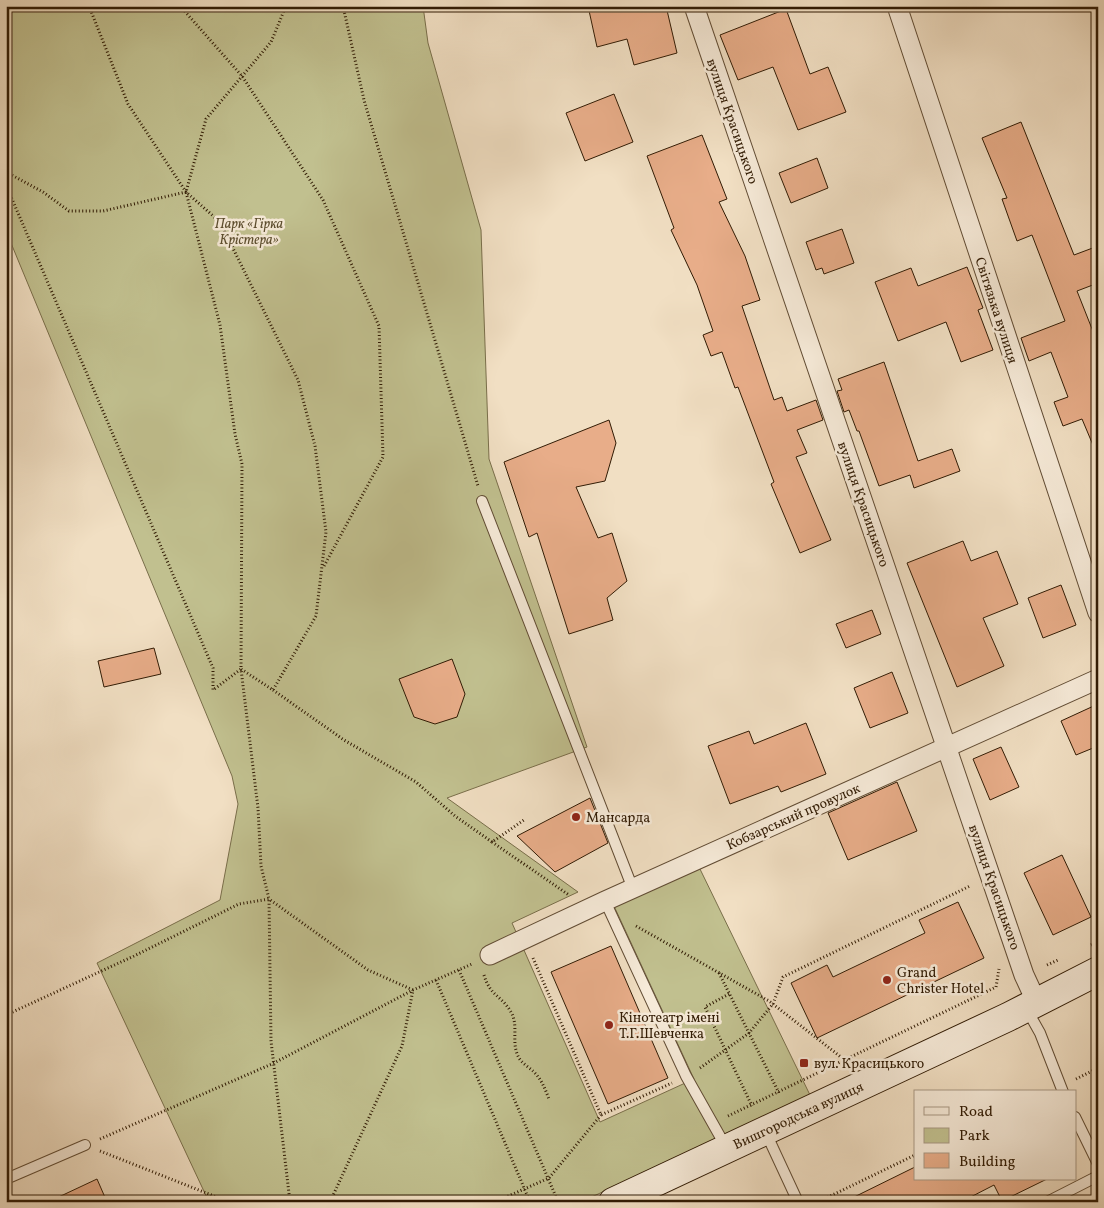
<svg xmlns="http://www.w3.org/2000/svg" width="1104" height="1208" viewBox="0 0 1104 1208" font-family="Vollkorn,serif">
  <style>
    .green { fill: #c1c08f; stroke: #796e4a }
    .building { fill: #e8ad89; stroke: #311b04 }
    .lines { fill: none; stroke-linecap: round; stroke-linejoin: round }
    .lane-casing { stroke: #614c34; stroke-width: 12 }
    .street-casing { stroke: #614c34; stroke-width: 21 }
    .secondary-casing { stroke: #311b04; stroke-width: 30 }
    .path { stroke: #311b04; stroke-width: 3; stroke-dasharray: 1 2.5; stroke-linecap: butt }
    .lane { stroke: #f6ead8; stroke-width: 10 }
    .street { stroke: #f6ead8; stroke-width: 19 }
    .secondary { stroke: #f6ead8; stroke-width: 28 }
    .poi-dot { fill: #8f2418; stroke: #f6ead8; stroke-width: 2 }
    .labels { text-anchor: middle; stroke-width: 5; stroke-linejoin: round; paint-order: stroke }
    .street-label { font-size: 14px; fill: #311b04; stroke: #f6ead8 }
    .park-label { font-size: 14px; font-style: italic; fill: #5c4d2e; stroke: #f6ead8 }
    .poi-label { font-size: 14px; fill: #311b04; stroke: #f6ead8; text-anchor: start }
  </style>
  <rect width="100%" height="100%" fill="#f1dfc3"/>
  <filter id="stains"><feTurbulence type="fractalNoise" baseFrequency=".004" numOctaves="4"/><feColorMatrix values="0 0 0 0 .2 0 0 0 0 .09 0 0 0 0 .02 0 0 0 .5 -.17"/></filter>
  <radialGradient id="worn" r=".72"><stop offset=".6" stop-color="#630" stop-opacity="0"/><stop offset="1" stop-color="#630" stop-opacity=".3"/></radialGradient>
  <!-- green -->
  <polygon class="green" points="6,6 423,6 428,43 481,230 489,459 587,747 447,798 578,892 512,923 600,1122 694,1079 614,906 699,867 810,1095 581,1202 209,1202 97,963 220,900 238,804 232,776 6,231"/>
  <!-- building -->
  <g class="building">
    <polygon points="588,6 666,6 677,53 634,65 627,39 597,47"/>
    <polygon points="786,9 810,74 828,67 846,112 798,130 773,67 738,80 720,35"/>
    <polygon points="614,94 633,142 585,161 566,113"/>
    <polygon points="1021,122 1074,255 1098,246 1098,283 1077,291 1098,344 1098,457 1082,419 1063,426 1054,402 1068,397 1051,352 1029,361 1021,338 1065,321 1032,235 1017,241 1002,199 1007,198 982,138"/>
    <polygon points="702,135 727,199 719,202 745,256 760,300 742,306 774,400 782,397 787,411 816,400 823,420 797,430 807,453 796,457 831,540 800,553 771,484 774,482 738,387 735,388 722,352 711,356 703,335 713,331 697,285 671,230 674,228 647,156"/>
    <polygon points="817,158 828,188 791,203 779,173"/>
    <polygon points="842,229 854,263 824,274 822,268 816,270 806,242"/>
    <polygon points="967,267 983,308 978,310 993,350 961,362 946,322 898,341 875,282 911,268 918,286"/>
    <polygon points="884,362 918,461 952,449 960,471 914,488 910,475 879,486 859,431 857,431 849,410 844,412 837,391 842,390 838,379"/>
    <polygon points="609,420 616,443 605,481 576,487 598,538 612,533 627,581 607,598 613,620 569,634 537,533 529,537 504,462"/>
    <polygon points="963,541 971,561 997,551 1018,604 983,618 1004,666 957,687 907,563"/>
    <polygon points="1061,585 1076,625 1043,638 1028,598"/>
    <polygon points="872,610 881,634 846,648 836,624"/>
    <polygon points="154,648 161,674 104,687 98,661"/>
    <polygon points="452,659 465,694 457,717 435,724 414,717 399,679"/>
    <polygon points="892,672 908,713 870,728 854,688"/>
    <polygon points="1098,704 1098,746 1076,755 1061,721"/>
    <polygon points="806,723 826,774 781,792 778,786 730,804 708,746 749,731 754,744"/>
    <polygon points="1001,747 1019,787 990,800 973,759"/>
    <polygon points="897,782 917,831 848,860 828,813"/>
    <polygon points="590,798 608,843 555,872 517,836"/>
    <polygon points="1062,855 1091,917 1053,935 1024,873"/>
    <polygon points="958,902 984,958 817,1038 791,983 827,965 833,977 925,933 919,920"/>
    <polygon points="611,946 668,1078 608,1104 551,972"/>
    <polygon points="915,1167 915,1179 1047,1179 1002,1201 994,1185 961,1202 844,1202"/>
    <polygon points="97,1179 107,1202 48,1202"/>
  </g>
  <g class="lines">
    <!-- lane casing -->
    <g class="lane-casing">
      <g id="lane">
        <polyline points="482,501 633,889"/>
        <polyline points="605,901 686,1076 726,1147"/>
        <polyline points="1026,1008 1040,1033 1063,1092"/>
        <polyline points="1075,1117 1098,1164"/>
        <polyline points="766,1133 798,1202"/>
        <polyline points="6,1179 85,1145"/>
        <polyline points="1047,1202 1098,1176"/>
      </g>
    </g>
    <!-- street casing -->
    <g class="street-casing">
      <g id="street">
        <polyline points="694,6 1024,975 1036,1001"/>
        <polyline points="897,6 1098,613"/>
        <polyline points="490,955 605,901 1098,679"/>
      </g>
    </g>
    <!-- secondary casing -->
    <g class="secondary-casing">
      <polyline id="secondary" points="613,1202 1008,1017 1098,971"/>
    </g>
    <!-- path -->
    <g class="path">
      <polyline points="89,6 128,104 186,192"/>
      <polyline points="180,6 242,76 323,200 379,326 383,457 323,568"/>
      <polyline points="343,6 364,100 478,486"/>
      <polyline points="6,172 43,192 69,211 103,211 186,192 220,222 298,380 315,446 326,532 316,616 273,690 241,669 258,808 261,866 269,899 271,1041 290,1202"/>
      <polyline points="6,185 213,668 213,690 241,669 242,464 235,434 220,325 186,192 206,119 271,42 286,6"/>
      <polyline points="273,690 344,740 416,782 455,816 492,842 524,820"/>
      <polyline points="492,842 569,895"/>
      <polyline points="636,926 769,1001 846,1061"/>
      <polyline points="1091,945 1098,942"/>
      <polyline points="533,958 601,1115 672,1083"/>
      <polyline points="1047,965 1058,960"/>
      <polyline points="459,970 556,1197"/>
      <polyline points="719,973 779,1093"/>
      <path d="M484,975C490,996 502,996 511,1012C519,1026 511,1041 518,1056C521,1063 529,1067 534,1072C542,1080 545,1089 549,1099"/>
      <polyline points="436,980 530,1202"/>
      <polyline points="729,994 705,1007 752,1106"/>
      <polyline points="6,1015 134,956 239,904 269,899 368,970 413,990 402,1046 330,1202"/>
      <polyline points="700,1068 749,1033 773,1004 783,977 970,886"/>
      <polyline points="1076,1079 1098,1068"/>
      <polyline points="728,1116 996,987 999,969"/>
      <polyline points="100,1139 274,1063 413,990 472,964"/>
      <polyline points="100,1151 229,1202"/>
      <polyline points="495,1202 549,1178 601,1115"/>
      <polyline points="818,1202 915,1155"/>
    </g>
    <!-- lane -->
    <use href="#lane" class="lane"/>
    <!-- street -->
    <use href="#street" class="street"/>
    <!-- secondary -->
    <use href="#secondary" class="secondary"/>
  </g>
  <!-- markers -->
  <g class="poi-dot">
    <circle cx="576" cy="817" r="5"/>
    <circle cx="887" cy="980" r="5"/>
    <circle cx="609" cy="1025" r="5"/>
    <rect x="799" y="1058" width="10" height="10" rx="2.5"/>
  </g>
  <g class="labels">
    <!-- street labels -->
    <g class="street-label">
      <text transform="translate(733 121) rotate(71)" y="5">вулиця Красицького</text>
      <text transform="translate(997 310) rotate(72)" y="5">Світязька вулиця</text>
      <text transform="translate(864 504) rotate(71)" y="5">вулиця Красицького</text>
      <text transform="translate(793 816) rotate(-24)" y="5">Кобзарський провулок</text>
      <text transform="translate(995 887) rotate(71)" y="5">вулиця Красицького</text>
      <text transform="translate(798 1115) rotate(-25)" y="5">Вишгородська вулиця</text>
    </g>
    <!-- park labels -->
    <g class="park-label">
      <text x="249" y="228">Парк «Гірка<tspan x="249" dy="16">Крістера»</tspan></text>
    </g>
    <!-- poi labels -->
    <g class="poi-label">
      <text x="586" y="822">Мансарда</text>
      <text x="897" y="977">Grand<tspan x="897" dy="16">Christer Hotel</tspan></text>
      <text x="619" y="1022">Кінотеатр імені<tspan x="619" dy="16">Т.Г.Шевченка</tspan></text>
      <text x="814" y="1068">вул. Красицького</text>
    </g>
  </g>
  <!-- margin -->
  <rect width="1104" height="1208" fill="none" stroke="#f1dfc3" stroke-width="25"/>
  <rect x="8" y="8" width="1089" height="1193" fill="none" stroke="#311b04" stroke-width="2.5"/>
  <rect x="12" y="12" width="1079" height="1183" fill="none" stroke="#311b04"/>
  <!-- legend -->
  <rect x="914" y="1090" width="162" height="90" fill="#f6ead8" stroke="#a79783"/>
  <rect x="924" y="1107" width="25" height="8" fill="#f6ead8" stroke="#a79783"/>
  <text x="959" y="1116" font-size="15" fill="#311b04">Road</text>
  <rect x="924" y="1128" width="25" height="15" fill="#c1c08f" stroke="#a79783"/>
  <text x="959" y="1140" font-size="15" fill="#311b04">Park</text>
  <rect x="924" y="1153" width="25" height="15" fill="#e8ad89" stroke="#a79783"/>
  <text x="959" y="1166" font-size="15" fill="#311b04">Building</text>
  <rect width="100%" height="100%" filter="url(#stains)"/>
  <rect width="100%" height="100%" fill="url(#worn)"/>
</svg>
